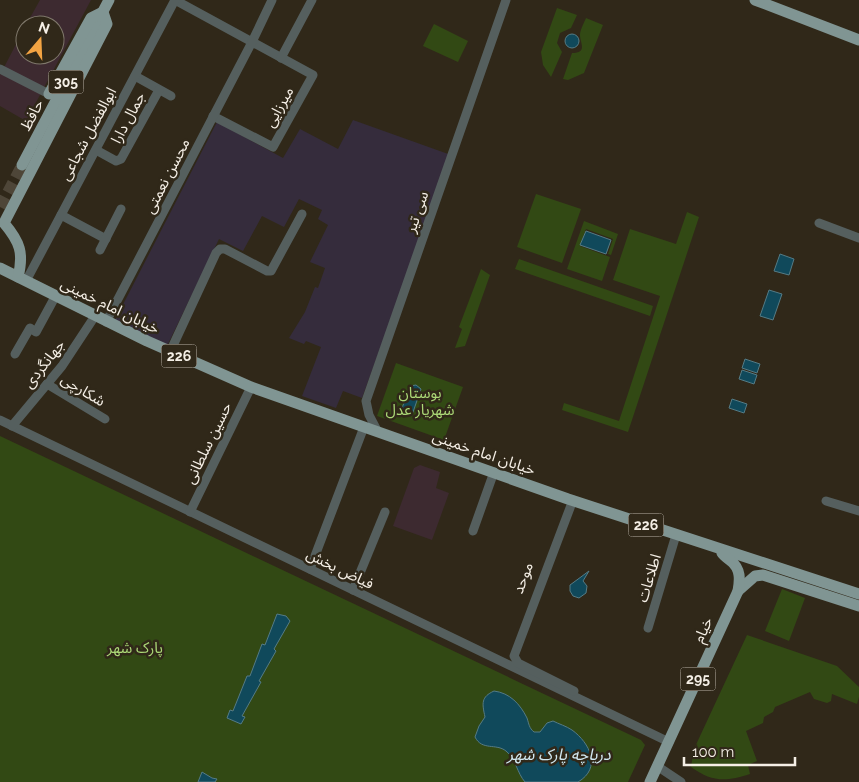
<svg xmlns="http://www.w3.org/2000/svg" width="859" height="782" viewBox="0 0 859 782" font-family="Raleway,'Noto Sans Arabic',sans-serif">
  <style>
    .commercial { fill: #3d2a30 }
    .medical { fill: #352c3c }
    .green { fill: #324914 }
    .water { fill: #10495b; stroke: #557b85 }
    .lines { fill: none; stroke-linecap: round; stroke-linejoin: round }
    .major-tunnel { stroke: #4e4638; stroke-width: 11; stroke-dasharray: 11 5.5; stroke-linecap: butt }
    .minor { stroke: #555f5e; stroke-width: 9 }
    .major { stroke: #809593; stroke-width: 11 }
    .labels { text-anchor: middle; stroke-width: 5; stroke-linejoin: round; paint-order: stroke }
    .shield { fill: #302819; stroke: #bab3a8; stroke-width: 1 }
    .shield-label { font-size: 14px; font-weight: bold; fill: #f5efe6 }
    .street-label { font-size: 15px; fill: #f5efe6; stroke: #302819 }
    .park-label { font-size: 15px; fill: #acd977; stroke: #302819 }
    .water-label { font-size: 16px; font-style: italic; fill: #d2e9f2; stroke: #302819 }
  </style>
  <rect width="100%" height="100%" fill="#302819"/>
  <!-- commercial -->
  <g class="commercial">
    <polygon points="40,0 91,0 26,121 0,106 0,75 25,27 25,55 55,55 55,25 26,25"/>
    <polygon points="420,465 440,472 436,488 449,493 432,540 393,526 414,468"/>
  </g>
  <!-- medical -->
  <polygon class="medical" points="353,120 451,155 362,398 343,391 336,408 302,396 321,347 306,341 304,344 289,338 305,312 315,287 318,288 325,268 310,262 328,225 318,219 322,210 299,199 284,227 262,216 243,251 219,239 167,346 114,322 217,122 283,158 300,129 338,149"/>
  <!-- green -->
  <g class="green">
    <polygon points="557,8 577,15 571,28 560,33 557,43 562,52 551,77 543,65 541,52"/>
    <path d="M586,18L603,25L584,73L568,80L563,79L572,53C588,53 580,43 580,35C580,30 584,23 586,18Z"/>
    <polygon points="434,24 468,41 458,62 423,46"/>
    <polygon points="536,194 581,209 562,263 517,247"/>
    <polygon points="687,212 699,217 628,432 562,410 564,403 619,421 660,296 613,280 630,229 676,244"/>
    <polygon points="584,221 618,234 611,255 608,254 613,239 586,229 580,246 610,257 602,281 567,269"/>
    <polygon points="519,259 653,306 650,316 515,269"/>
    <polygon points="481,269 490,275 465,346 455,348 462,329 459,327"/>
    <polygon points="396,363 463,387 444,440 377,416"/>
    <polygon points="0,436 641,740 645,745 628,782 0,782"/>
    <polygon points="782,589 805,598 789,641 765,631"/>
    <path d="M747,635L837,666L859,687V697L857,704L832,694L831,701L827,703L814,699L810,692L775,707L773,712L764,717L763,723L746,731L757,761L748,765L750,774C725,782 712,782 691,767L694,749Z"/>
  </g>
  <!-- water -->
  <g class="water">
    <circle cx="572" cy="41" r="7"/>
    <polygon points="586,231 611,240 606,254 580,245"/>
    <polygon points="780,254 794,259 789,275 774,271"/>
    <polygon points="769,290 782,294 773,320 760,316"/>
    <polygon points="745,359 760,364 757,373 742,368"/>
    <polygon points="742,370 757,375 754,384 739,379"/>
    <polygon points="416,385 421,389 412,415 406,415 401,411 410,386"/>
    <polygon points="732,399 747,404 744,413 729,408"/>
    <polygon points="589,571 583,581 587,586 586,593 579,598 573,596 570,591 570,585"/>
    <polygon points="277,614 286,616 290,621 274,649 276,651 259,681 261,682 242,716 245,717 241,724 227,718 230,710 233,711 247,676 250,676 262,644 265,645"/>
    <path d="M494,691C510,693 520,704 527,718C529,724 529,728 534,732H540L547,723L553,721C559,724 566,726 572,730C590,743 602,768 578,782H525C517,773 516,759 506,751C496,743 482,751 475,737L479,726L485,717C482,703 481,697 494,691Z"/>
    <polygon points="202,772 212,778 217,779 215,782 198,782"/>
  </g>
  <g class="lines">
    <!-- major-tunnel -->
    <polyline class="major-tunnel" points="0,207 22,165"/>
    <!-- minor -->
    <g class="minor">
      <polyline points="175,0 313,75 273,147 213,116"/>
      <polyline points="281,58 312,0"/>
      <polyline points="0,69 49,94"/>
      <polyline points="135,76 171,96"/>
      <polyline points="96,150 116,161 121,159 159,90"/>
      <polyline points="61,215 106,239"/>
      <polyline points="819,223 859,238"/>
      <polyline points="100,250 121,209"/>
      <polyline points="26,281 175,0"/>
      <polyline points="106,322 252,42 272,0"/>
      <polyline points="170,352 216,253 220,249 225,249 267,271 271,271 302,214"/>
      <polyline points="15,354 30,328 36,332 55,297"/>
      <polyline points="47,384 105,419"/>
      <polyline points="0,420 669,742"/>
      <polyline points="12,426 62,366 95,316"/>
      <polyline points="378,432 369,415 366,401 506,0"/>
      <polyline points="573,500 514,656 518,663 574,691"/>
      <polyline points="826,501 859,511"/>
      <polyline points="190,512 251,387"/>
      <polyline points="473,531 494,472"/>
      <polyline points="310,569 364,427"/>
      <polyline points="353,590 385,512"/>
      <polyline points="648,628 676,535"/>
      <polyline points="657,766 681,782"/>
    </g>
    <!-- major -->
    <g class="major">
      <polyline points="755,0 859,40"/>
      <polyline points="22,165 109,0"/>
      <polyline points="0,268 147,341 251,387 568,499 859,594"/>
      <path d="M18,277C24,253 20,242 4,223L107,24L103,12L91,18L49,94"/>
      <polyline points="738,591 755,576 763,575 859,606"/>
      <path d="M650,782L738,591C740,580 741,569 731,561C727,558 724,556 722,553"/>
    </g>
  </g>
  <g class="labels">
    <!-- shield labels -->
    <g class="shield">
      <rect x="48.5" y="70.5" width="35" height="23" rx="4"/>
      <rect x="161.5" y="344.5" width="35" height="23" rx="4"/>
      <rect x="628.5" y="513.5" width="35" height="23" rx="4"/>
      <rect x="680.5" y="667.5" width="35" height="23" rx="4"/>
    </g>
    <g class="shield-label">
      <text x="66" y="87">305</text>
      <text x="179" y="361">226</text>
      <text x="646" y="530">226</text>
      <text x="698" y="684">295</text>
    </g>
    <!-- street labels -->
    <g class="street-label">
      <text transform="translate(279 107) rotate(-61)" y="5">میرزایی</text>
      <text transform="translate(32 115) rotate(-62)" y="5">حافظ</text>
      <text transform="translate(128 118) rotate(-62)" y="5">جمال دارا</text>
      <text transform="translate(88 134) rotate(-62)" y="5">ابوالفضل شجاعی</text>
      <text transform="translate(167 176) rotate(-63)" y="5">محسن نعمتی</text>
      <text transform="translate(417 212) rotate(-71)" y="5">سی تیر</text>
      <text transform="translate(110 306) rotate(26)" y="5">خیابان امام خمینی</text>
      <text transform="translate(44 364) rotate(-52)" y="5">جهانگردی</text>
      <text transform="translate(83 390) rotate(31)" y="5">شکارچی</text>
      <text transform="translate(208 443) rotate(-64)" y="5">حسین سلطانی</text>
      <text transform="translate(484 453) rotate(19)" y="5">خیابان امام خمینی</text>
      <text transform="translate(340 569) rotate(26)" y="5">فیاض بخش</text>
      <text transform="translate(523 578) rotate(-69)" y="5">موحد</text>
      <text transform="translate(649 578) rotate(-73)" y="5">اطلاعات</text>
      <text transform="translate(703 630) rotate(-66)" y="5">خیام</text>
    </g>
    <!-- park labels -->
    <g class="park-label">
      <text x="420" y="398">بوستان<tspan x="420" dy="17">شهریار عدل</tspan></text>
      <text x="135" y="653">پارک شهر</text>
    </g>
    <!-- water labels -->
    <g class="water-label">
      <text x="559" y="760">دریاچه پارک شهر</text>
    </g>
  </g>
  <!-- north arrow -->
  <g transform="translate(40 40) rotate(19)"><circle r="24" fill="#302819" stroke="#7f786b"/>
  <path d="M0-4L9 19L0 12L-9 19Z" fill="#f3a443"/>
  <text y="-8" font-size="14" font-weight="bold" text-anchor="middle" fill="#f5efe6">N</text>
  </g>
  <!-- scale -->
  <path d="M684 757v8h111v-8" fill="none" stroke="#f5efe6" stroke-width="2.5"/>
  <text x="692" y="757" font-size="15" fill="#f5efe6" stroke="#302819" stroke-width="4" paint-order="stroke">100 m</text>
</svg>
